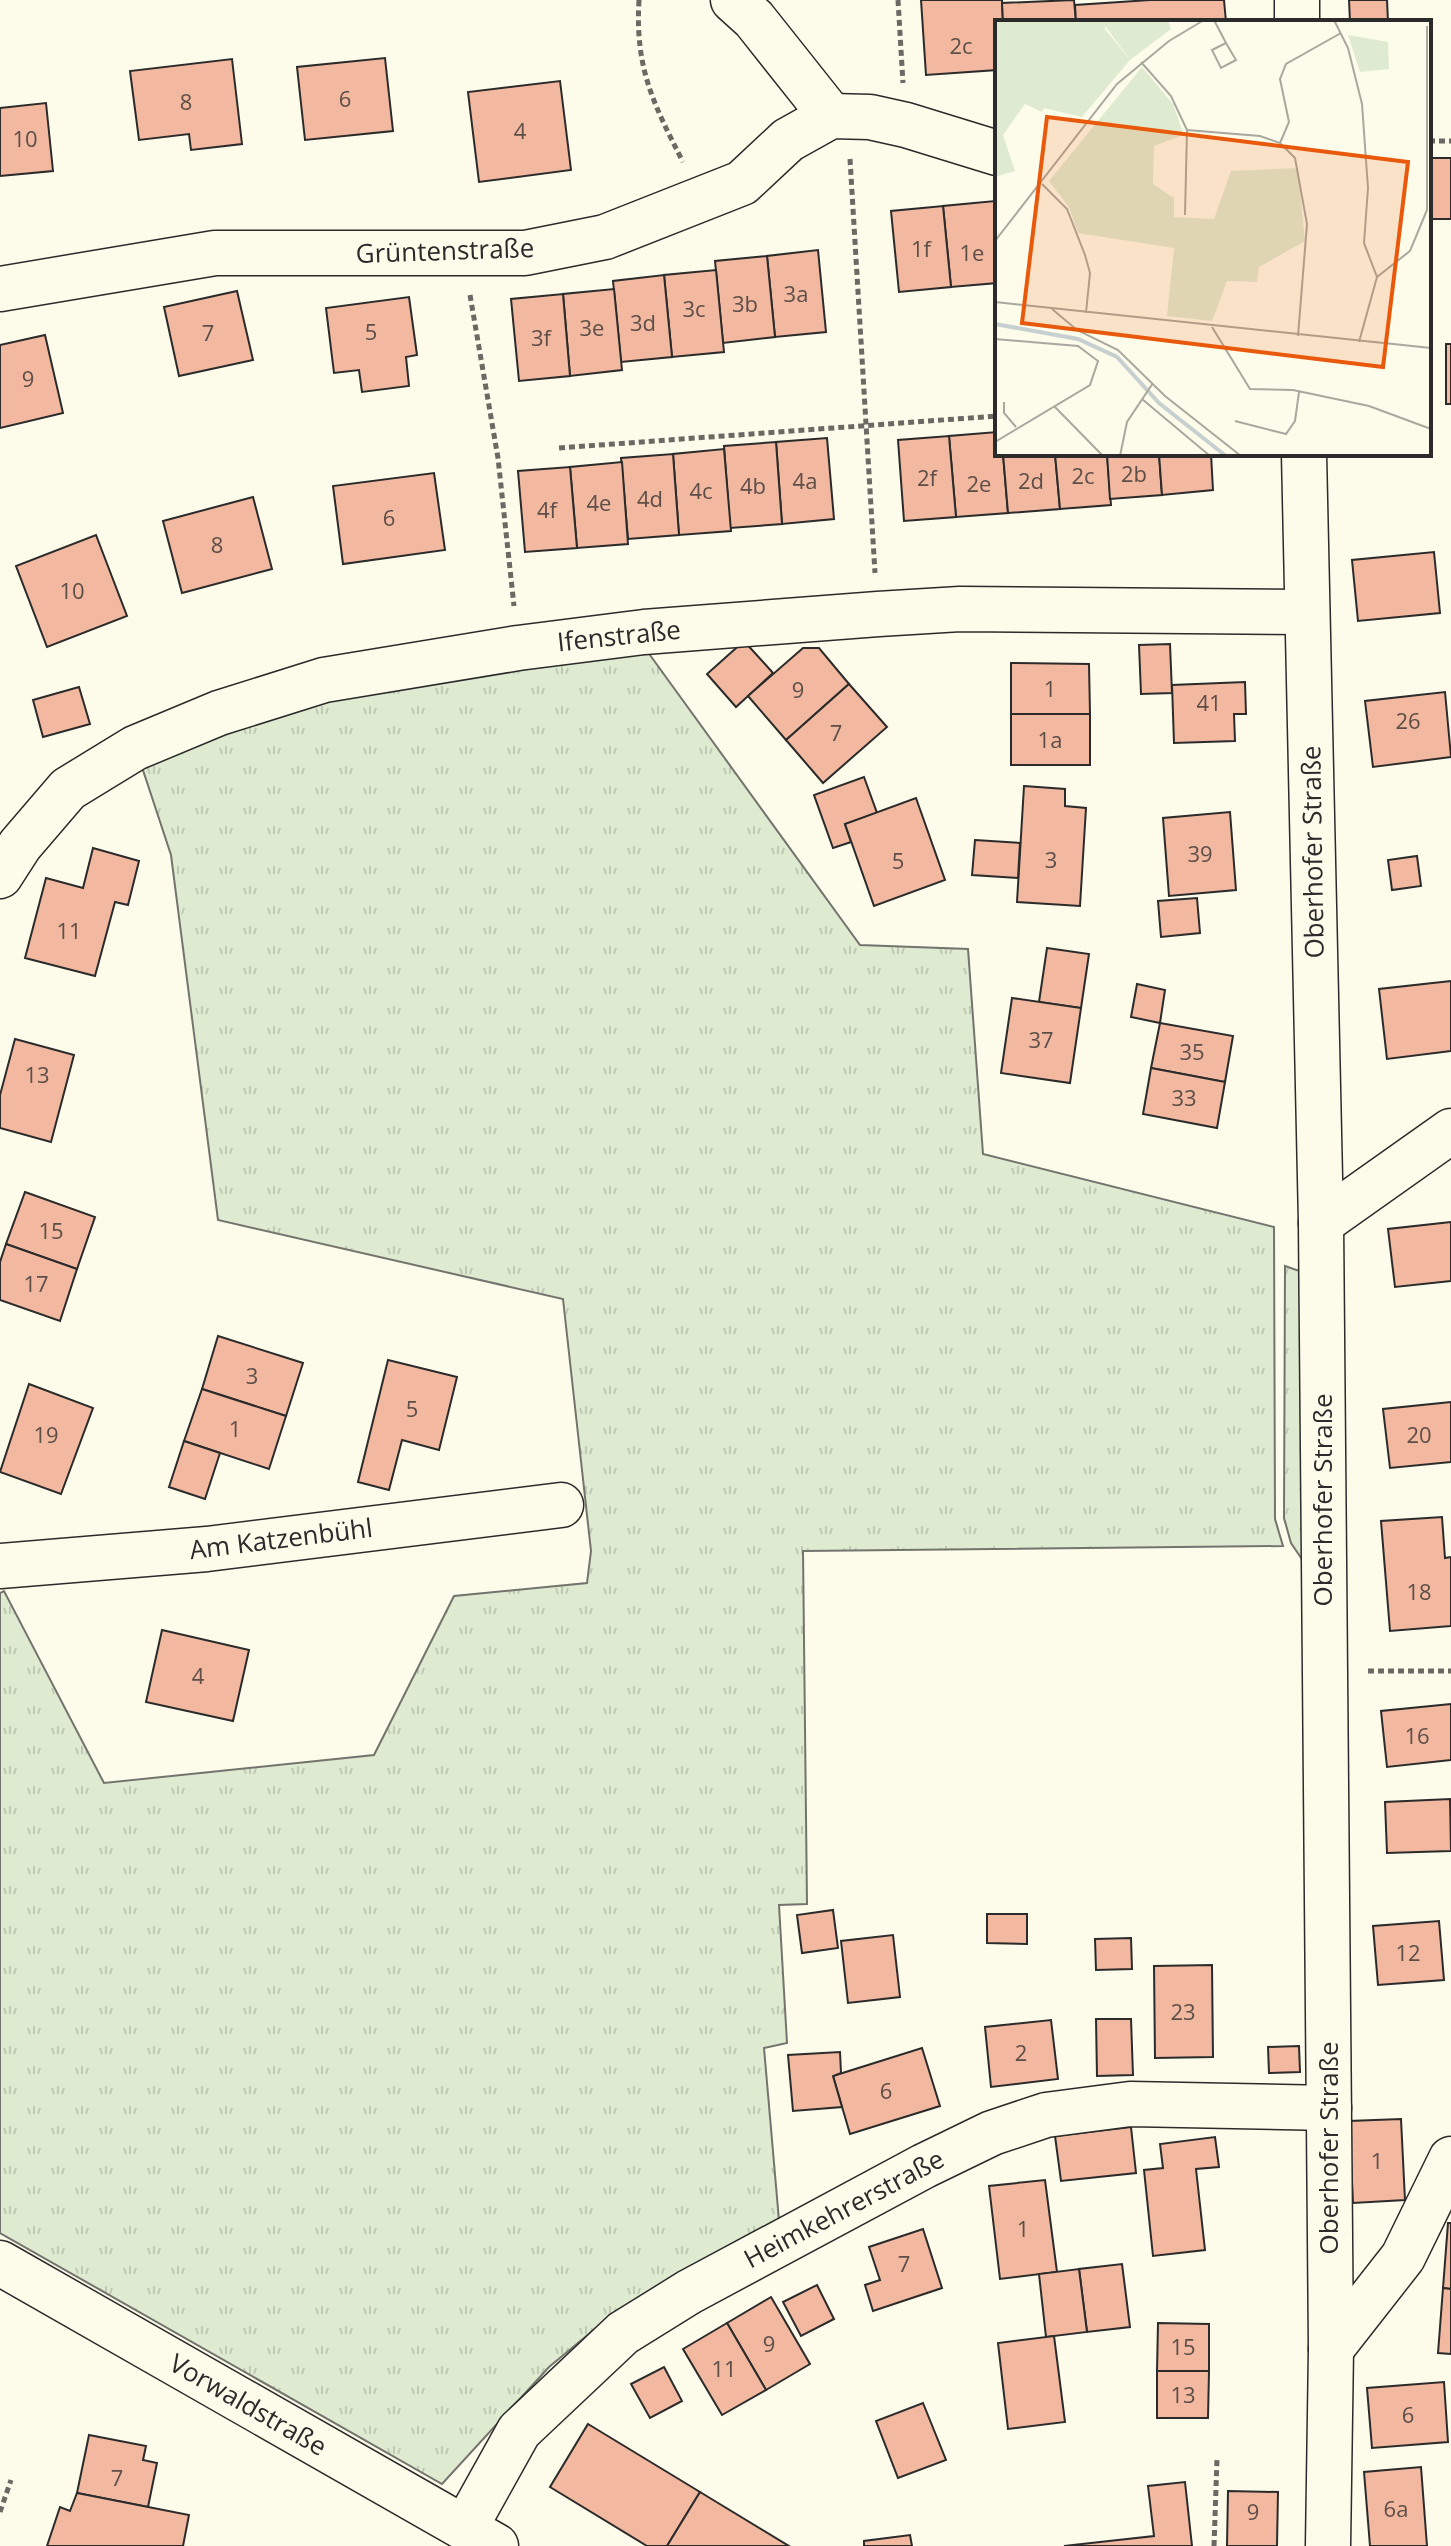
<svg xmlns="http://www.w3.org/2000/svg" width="1451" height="2546" viewBox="0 0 1451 2546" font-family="'Open Sans',sans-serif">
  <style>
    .grass { fill: url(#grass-tufts); stroke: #74746e; stroke-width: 2 }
    .building { fill: #f2b8a0; stroke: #2b2b2b; stroke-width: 2 }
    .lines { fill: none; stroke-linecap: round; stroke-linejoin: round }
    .minor-casing { stroke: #2b2b2b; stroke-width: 47 }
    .path { stroke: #6a6964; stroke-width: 5; stroke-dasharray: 6 4; stroke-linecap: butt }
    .minor { stroke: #fdfbea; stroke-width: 44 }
    .labels { text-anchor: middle; stroke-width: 6; stroke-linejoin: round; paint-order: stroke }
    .number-label { font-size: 22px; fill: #5d4e48 }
    .street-label { font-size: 26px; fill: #2b2b2b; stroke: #fdfbea }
    .inset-river { fill: none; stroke: #c7d0d0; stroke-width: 4 }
    .inset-road { fill: none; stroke: #a9a89e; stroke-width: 2 }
    .view { fill: #e8590c; fill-opacity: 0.15; stroke: #e8590c; stroke-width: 4 }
    .inset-edge { fill: none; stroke: #2b2b2b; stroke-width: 4 }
  </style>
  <defs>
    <pattern id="grass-tufts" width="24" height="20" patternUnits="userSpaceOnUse" patternTransform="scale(2)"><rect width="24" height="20" fill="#deebd1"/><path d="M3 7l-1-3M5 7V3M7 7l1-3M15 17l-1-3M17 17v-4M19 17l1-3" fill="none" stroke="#bfcab4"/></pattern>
  </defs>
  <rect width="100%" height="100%" fill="#fdfbea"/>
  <!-- grass -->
  <g class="grass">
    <polygon points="642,644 860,945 968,949 983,1154 1274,1227 1275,1519 1283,1546 803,1551 807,1904 779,1905 787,2043 764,2048 780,2232 608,2318 549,2367 442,2484 0,2233 0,1593 4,1591 104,1783 374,1755 454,1596 587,1583 591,1551 563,1299 218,1220 171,855 138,755 222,720"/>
    <polygon points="1285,1266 1308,1274 1308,1568 1291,1543 1284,1518"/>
  </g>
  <!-- building -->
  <g class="building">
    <polygon points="921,0 1002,0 1003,22 997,22 997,70 926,75"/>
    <polygon points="1074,0 1076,22 1003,22 1002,3"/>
    <polygon points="1150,0 1224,0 1226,22 1076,22 1075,5"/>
    <polygon points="1349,0 1387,0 1388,22 1350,22"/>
    <polygon points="385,58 393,131 305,140 297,67"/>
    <polygon points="232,59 242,144 191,150 189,134 139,140 130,71"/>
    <polygon points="560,81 571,170 479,182 468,92"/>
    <polygon points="46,103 53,171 0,176 0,108"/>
    <rect x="1429" y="158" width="22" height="61"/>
    <polygon points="995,201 997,283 951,287 943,206"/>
    <polygon points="943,206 951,287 899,292 891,211"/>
    <polygon points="818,250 826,332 775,337 767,256"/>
    <polygon points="767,256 775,337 723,343 715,261"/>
    <polygon points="716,270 724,352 672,357 664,275"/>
    <polygon points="664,275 672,357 621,362 613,281"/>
    <polygon points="614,289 622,370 570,376 563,294"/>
    <polygon points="237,291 253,360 179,376 164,307"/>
    <polygon points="563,294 570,376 519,381 511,299"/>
    <polygon points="409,297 417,355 406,357 409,386 362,392 359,370 334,373 326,308"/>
    <polygon points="45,335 63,413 0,428 0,345"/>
    <rect x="1446" y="344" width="5" height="60"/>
    <polygon points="997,432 997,454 1003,454 1008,513 956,517 949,436"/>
    <polygon points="949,436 956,517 904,521 898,440"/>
    <polygon points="827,438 834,519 782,524 776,442"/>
    <polygon points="776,442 782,524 730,528 724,446"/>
    <polygon points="724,449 731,531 679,535 673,454"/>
    <polygon points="673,454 679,535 628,539 621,458"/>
    <polygon points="1003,454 1055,454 1060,509 1008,513"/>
    <polygon points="1055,454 1107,454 1111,505 1060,509"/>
    <polygon points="1107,454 1159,454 1162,495 1110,499"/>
    <polygon points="1159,454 1211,454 1213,490 1162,495"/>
    <polygon points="622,462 628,544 577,548 570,467"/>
    <polygon points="570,467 577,548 525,552 518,471"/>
    <polygon points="434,473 445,550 343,564 333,486"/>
    <polygon points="253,497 272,569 182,593 163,521"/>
    <polygon points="96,535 127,616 47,647 16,566"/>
    <polygon points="1434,552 1440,613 1358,621 1352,560"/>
    <polygon points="744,641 773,673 736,707 707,674"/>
    <polygon points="1170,644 1172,693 1141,694 1139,645"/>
    <polygon points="803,648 819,648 849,684 786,740 748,696"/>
    <polygon points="1011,663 1089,664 1090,714 1011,714"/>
    <polygon points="1245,682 1246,714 1234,714 1235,741 1174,743 1172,685"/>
    <polygon points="849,684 887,727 823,783 786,740"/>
    <polygon points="79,687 90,724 43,737 33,700"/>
    <polygon points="1445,692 1451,757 1373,767 1365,701"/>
    <rect x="1011" y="714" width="79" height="51"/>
    <polygon points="864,777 877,813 845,824 851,842 833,848 814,795"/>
    <polygon points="1024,786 1065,789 1065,806 1086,808 1080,906 1017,902"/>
    <polygon points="916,798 945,880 874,906 845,824"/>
    <polygon points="1230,812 1236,890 1169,896 1163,818"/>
    <polygon points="975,840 1020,843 1018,878 972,875"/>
    <polygon points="93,848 139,861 128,905 115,902 95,976 25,958 46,878 83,888"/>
    <polygon points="1417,856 1421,886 1392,890 1388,860"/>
    <polygon points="1197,898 1200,933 1161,937 1158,901"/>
    <polygon points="1047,948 1089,954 1081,1008 1039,1002"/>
    <polygon points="1451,981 1451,1051 1387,1059 1379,989"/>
    <polygon points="1137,984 1165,990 1160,1023 1131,1017"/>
    <polygon points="1012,998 1081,1008 1070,1083 1001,1073"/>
    <polygon points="1160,1023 1233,1036 1225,1082 1151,1068"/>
    <polygon points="15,1039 74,1055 51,1142 0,1128 0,1095"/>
    <polygon points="1151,1068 1225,1082 1217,1128 1143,1114"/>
    <polygon points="25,1192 95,1217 77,1269 6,1244"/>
    <polygon points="1451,1222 1451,1281 1395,1287 1388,1229"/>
    <polygon points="6,1244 77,1269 60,1321 0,1300 0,1262"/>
    <polygon points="218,1336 303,1363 286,1416 202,1389"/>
    <polygon points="388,1360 457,1377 439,1450 402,1440 389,1490 358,1482"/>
    <polygon points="29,1384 93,1408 61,1494 0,1472"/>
    <polygon points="202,1389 286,1416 269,1469 184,1441"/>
    <polygon points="1451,1402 1451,1462 1390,1468 1383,1409"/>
    <polygon points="184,1441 220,1453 205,1499 169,1487"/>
    <polygon points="1442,1517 1445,1558 1451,1557 1451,1626 1390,1631 1381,1521"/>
    <polygon points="162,1630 249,1650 233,1721 146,1702"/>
    <polygon points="1451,1704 1451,1760 1387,1767 1381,1711"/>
    <polygon points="1450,1799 1451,1851 1387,1853 1385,1802"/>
    <polygon points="833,1910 838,1948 802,1953 797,1915"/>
    <polygon points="987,1914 1027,1914 1027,1944 987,1943"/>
    <polygon points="1439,1921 1444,1980 1378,1985 1373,1926"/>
    <polygon points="893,1935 900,1997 848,2003 841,1941"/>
    <polygon points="1131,1938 1132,1969 1096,1970 1095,1939"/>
    <polygon points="1212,1965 1213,2057 1155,2058 1154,1966"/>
    <polygon points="1096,2019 1131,2019 1133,2075 1097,2076"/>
    <polygon points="1051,2020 1058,2079 991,2087 985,2027"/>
    <polygon points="1299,2046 1300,2072 1269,2073 1268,2047"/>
    <polygon points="922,2048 940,2106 850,2134 833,2076"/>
    <polygon points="840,2052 841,2073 833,2076 842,2107 793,2111 788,2055"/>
    <polygon points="1401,2119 1405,2200 1353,2203 1349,2121"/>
    <polygon points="1131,2127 1136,2173 1061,2181 1055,2136"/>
    <polygon points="1215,2137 1219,2167 1196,2169 1205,2250 1153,2256 1144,2170 1163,2168 1160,2144"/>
    <polygon points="1045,2180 1057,2272 1000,2279 989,2186"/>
    <polygon points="1448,2223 1451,2223 1451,2289 1443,2288"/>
    <polygon points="923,2229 942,2288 873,2311 865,2285 880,2280 869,2247"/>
    <polygon points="1122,2264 1130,2327 1087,2332 1079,2269"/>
    <polygon points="1079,2269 1087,2332 1046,2337 1039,2274"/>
    <polygon points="817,2285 834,2319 801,2336 783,2302"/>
    <polygon points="1443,2288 1451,2289 1451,2354 1438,2353"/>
    <polygon points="771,2297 810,2364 766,2390 727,2323"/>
    <polygon points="727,2323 766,2390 722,2415 683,2349"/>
    <polygon points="1158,2323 1209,2324 1209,2371 1157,2371"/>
    <polygon points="1054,2336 1065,2422 1008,2429 998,2343"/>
    <polygon points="664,2367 682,2401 650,2418 631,2384"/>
    <polygon points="1157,2371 1209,2371 1208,2418 1157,2418"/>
    <polygon points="1444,2382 1448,2442 1372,2448 1367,2388"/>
    <polygon points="923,2403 946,2460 898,2478 876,2421"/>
    <polygon points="588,2424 700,2492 667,2546 647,2546 550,2487"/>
    <polygon points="89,2435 146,2446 143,2460 157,2463 148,2507 77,2493"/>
    <polygon points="1421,2467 1427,2546 1370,2546 1364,2472"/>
    <polygon points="1185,2482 1192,2546 1064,2546 1154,2536 1148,2486"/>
    <polygon points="1228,2491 1278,2492 1277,2546 1227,2546"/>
    <polygon points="700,2492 789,2546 667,2546"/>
    <polygon points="77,2493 189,2515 183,2546 47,2546 60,2507 70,2511"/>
    <polygon points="910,2535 912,2546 864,2546 864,2541"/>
  </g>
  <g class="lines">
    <!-- minor casing -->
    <g class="minor-casing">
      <g id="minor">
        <polyline points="733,0 754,19 831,116"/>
        <polyline points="1297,0 1297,22"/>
        <polyline points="0,289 215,253 525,253 605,237 742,183 788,140 831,116 870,117 906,125 997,153"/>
        <polyline points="1304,454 1321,1223 1331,2349 1328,2546"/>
        <polyline points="0,876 20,845 68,789 135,748 219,713 324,680 518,648 644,632 878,614 960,609 1307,612"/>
        <polyline points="1321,1223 1451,1131"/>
        <polyline points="0,1566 207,1549 561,1505"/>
        <polyline points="0,2263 496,2546"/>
        <polyline points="1331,2349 1403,2257 1451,2159"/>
        <polyline points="465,2528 519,2431 623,2333 689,2292 924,2166 992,2133 1046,2115 1130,2104 1329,2108"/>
      </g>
    </g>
    <!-- path -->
    <g class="path">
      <path d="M639,0C635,68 653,103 683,162"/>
      <polyline points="898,0 903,83"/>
      <polyline points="1429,141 1451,141"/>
      <polyline points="850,159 875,573"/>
      <polyline points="470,295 498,458 514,606"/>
      <polyline points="559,448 997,416"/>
      <polyline points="1368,1671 1451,1671"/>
      <polyline points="0,2512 11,2480"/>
      <polyline points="1214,2546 1217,2459"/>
    </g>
    <!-- minor -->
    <use href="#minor" class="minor"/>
  </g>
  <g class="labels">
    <!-- number labels -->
    <g class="number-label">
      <text x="961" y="54">2c</text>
      <text x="345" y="107">6</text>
      <text x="186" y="110">8</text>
      <text x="520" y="139">4</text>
      <text x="25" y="147">10</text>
      <text x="921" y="257">1f</text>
      <text x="972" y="261">1e</text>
      <text x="796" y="302">3a</text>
      <text x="745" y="312">3b</text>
      <text x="694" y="317">3c</text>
      <text x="643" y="331">3d</text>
      <text x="592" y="336">3e</text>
      <text x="371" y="340">5</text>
      <text x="208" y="341">7</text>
      <text x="541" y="346">3f</text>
      <text x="28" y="387">9</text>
      <text x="1134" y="482">2b</text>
      <text x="1083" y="484">2c</text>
      <text x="927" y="486">2f</text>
      <text x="805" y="489">4a</text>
      <text x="1031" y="489">2d</text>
      <text x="979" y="492">2e</text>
      <text x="753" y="494">4b</text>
      <text x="701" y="499">4c</text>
      <text x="650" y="507">4d</text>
      <text x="599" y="511">4e</text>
      <text x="547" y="518">4f</text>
      <text x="389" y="526">6</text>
      <text x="217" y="553">8</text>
      <text x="72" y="599">10</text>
      <text x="1050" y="697">1</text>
      <text x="798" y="698">9</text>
      <text x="1209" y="711">41</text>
      <text x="1408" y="729">26</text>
      <text x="836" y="741">7</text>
      <text x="1050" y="748">1a</text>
      <text x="1200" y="862">39</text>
      <text x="1051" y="868">3</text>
      <text x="898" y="869">5</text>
      <text x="69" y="939">11</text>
      <text x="1041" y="1048">37</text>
      <text x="1192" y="1060">35</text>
      <text x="37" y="1083">13</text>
      <text x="1184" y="1106">33</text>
      <text x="51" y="1239">15</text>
      <text x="36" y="1292">17</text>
      <text x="252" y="1384">3</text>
      <text x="412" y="1417">5</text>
      <text x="235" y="1437">1</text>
      <text x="46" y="1443">19</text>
      <text x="1419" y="1443">20</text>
      <text x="1419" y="1600">18</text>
      <text x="198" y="1684">4</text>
      <text x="1417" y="1744">16</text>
      <text x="1408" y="1961">12</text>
      <text x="1183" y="2020">23</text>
      <text x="1021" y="2061">2</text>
      <text x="886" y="2099">6</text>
      <text x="1377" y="2169">1</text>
      <text x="1023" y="2237">1</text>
      <text x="904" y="2272">7</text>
      <text x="769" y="2352">9</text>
      <text x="1183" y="2355">15</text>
      <text x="724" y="2377">11</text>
      <text x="1183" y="2403">13</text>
      <text x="1408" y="2423">6</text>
      <text x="117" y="2486">7</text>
      <text x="1396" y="2517">6a</text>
      <text x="1253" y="2520">9</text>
    </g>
    <!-- street labels -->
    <g class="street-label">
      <text transform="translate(445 251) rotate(-2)" y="9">Grüntenstraße</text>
      <text transform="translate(619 636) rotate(-6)" y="9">Ifenstraße</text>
      <text transform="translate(1313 852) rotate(-91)" y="9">Oberhofer Straße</text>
      <text transform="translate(1323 1500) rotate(-90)" y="9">Oberhofer Straße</text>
      <text transform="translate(281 1539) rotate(-7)" y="9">Am Katzenbühl</text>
      <text transform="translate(1329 2148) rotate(-90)" y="9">Oberhofer Straße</text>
      <text transform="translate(844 2209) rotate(-28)" y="9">Heimkehrerstraße</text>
      <text transform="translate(248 2405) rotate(30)" y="9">Vorwaldstraße</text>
    </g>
  </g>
  <!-- overview -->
  <g transform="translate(995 20)">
    <rect width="436" height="436" fill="#fdfbea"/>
    <path d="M106,0H173L176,9L135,40ZM147,47L178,84L186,107L188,115L159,126L158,164L179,178V197L219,199L236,151L303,148L310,221L264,247L262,262L232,261L217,301L172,296L179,228L83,213L74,187L54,161Z" fill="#deebd1"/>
    <path d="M0,0L111,2L110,9L135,40L87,97L49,88L47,92L30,84L8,115L20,151L0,157ZM353,15L393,22L394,49L365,52Z" fill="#deebd1"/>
    <path class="inset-river" d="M0,304L83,319L122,337L164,383L231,436"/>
    <path class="inset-road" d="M219,0L231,23L241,40L226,48L217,30L231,23M339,0L353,28L367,84L373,168L369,223L382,257L364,322M146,42L176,76L192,110L265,116L285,123L300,138L312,204L303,316M285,123L294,102L285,59L291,44L346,13M47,164L72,189L90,235L95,253L91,293M190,195L192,110M0,221L122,64L174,21L209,0M382,257L415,231L432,190V6M0,282L436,328M57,289L82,310L123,330L170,376L246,436M217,307L255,369L298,370L374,386L436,409M0,319L83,326L103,341L95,365L0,422M147,379L215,436M9,382V393L21,407M59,386L108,436M240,401L291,414L300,401L304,372M125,436L132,402L158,363"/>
    <path class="view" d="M52,97L413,142L388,347L27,303Z"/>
    <rect width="436" height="436" class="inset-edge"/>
  </g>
</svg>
